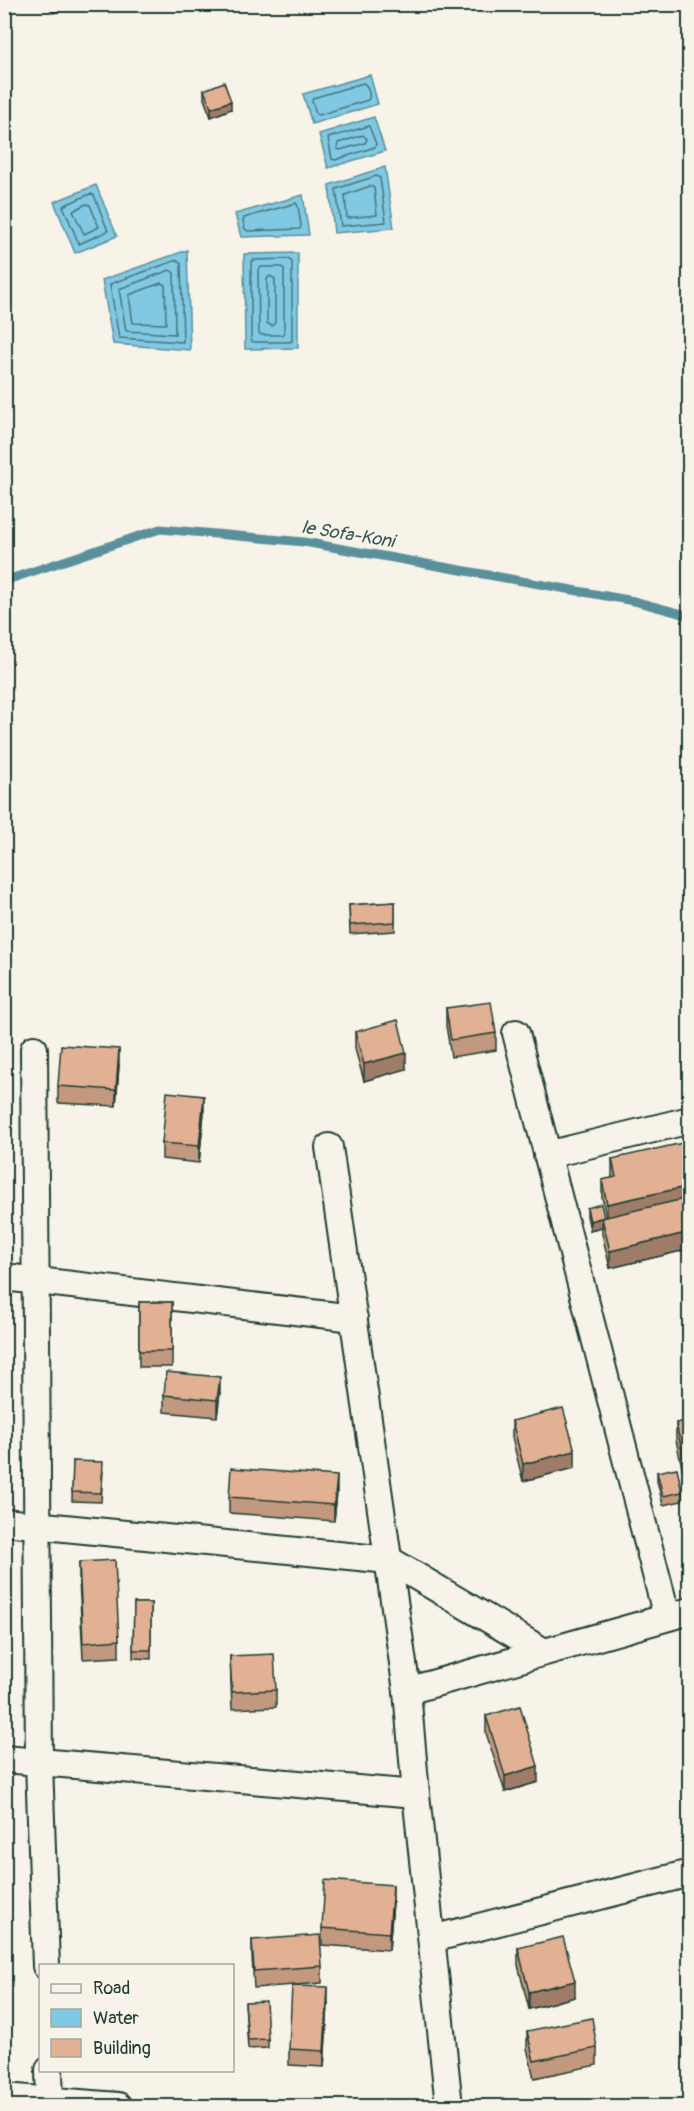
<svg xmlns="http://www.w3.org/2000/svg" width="694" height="2111" viewBox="0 0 694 2111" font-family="Pangolin,sans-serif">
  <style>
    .water { fill: #81c8e2; stroke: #5a909c; stroke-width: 1.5 }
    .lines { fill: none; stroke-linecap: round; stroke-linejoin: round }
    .shore { stroke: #46757a; stroke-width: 1.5 }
    .stream { stroke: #5a909c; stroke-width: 9 }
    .minor-casing { stroke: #1f3d34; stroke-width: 30 }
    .minor { stroke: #f7f3e8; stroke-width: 26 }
    .wall { fill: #c2987f; stroke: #1f3d34; stroke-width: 1.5 }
    .shaded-wall { fill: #9e7c68; stroke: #1f3d34; stroke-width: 1.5 }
    .building { fill: #e2b194; stroke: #1f3d34; stroke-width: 1.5 }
    .labels { text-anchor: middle; stroke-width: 6; stroke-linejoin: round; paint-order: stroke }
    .water-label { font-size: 18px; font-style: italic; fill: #335957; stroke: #f7f3e8 }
  </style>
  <rect width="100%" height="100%" fill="#f7f3e8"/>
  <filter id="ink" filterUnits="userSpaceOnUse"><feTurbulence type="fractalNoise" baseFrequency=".0167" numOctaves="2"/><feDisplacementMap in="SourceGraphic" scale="12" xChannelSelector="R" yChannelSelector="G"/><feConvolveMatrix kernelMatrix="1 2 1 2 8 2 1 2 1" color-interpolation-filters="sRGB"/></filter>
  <g filter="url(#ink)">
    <!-- water -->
    <g class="water">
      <polygon points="370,75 378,104 312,124 303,94"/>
      <polygon points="374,117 385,151 328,168 319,134"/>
      <polygon points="385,167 394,228 334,233 329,185"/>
      <polygon points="96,185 117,236 75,253 54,202"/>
      <polygon points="303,195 309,235 241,237 235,214"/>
      <polygon points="187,250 190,350 113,344 102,280"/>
      <polygon points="298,253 298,348 245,349 244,254"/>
    </g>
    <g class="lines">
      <!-- shore -->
      <g class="shore">
        <path d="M363,83C368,85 371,96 368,100L319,115L316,114L312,101L313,98Z"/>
        <polygon points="369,126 376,144 375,147 335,160 332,159 328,138"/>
        <polygon points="363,135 367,139 365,143 340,150 337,149 338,143"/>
        <polygon points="376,176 380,178 386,222 341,226 336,189"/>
        <polygon points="370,186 374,188 377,215 347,218 345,195"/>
        <polygon points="90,194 94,195 108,231 79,244 63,206"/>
        <polygon points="296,203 298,206 301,226 300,229 248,231 245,229 243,221 244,218"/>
        <polygon points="86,204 90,205 99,227 84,234 73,211"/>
        <polygon points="289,259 292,262 292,341 289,342 253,342 251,340 251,262 253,260"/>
        <polygon points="177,260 181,263 183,342 119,338 110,284"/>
        <polygon points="261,267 282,267 284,269 284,332 282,335 261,335 259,333 258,270"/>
        <polygon points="170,270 174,273 175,334 126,331 119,289"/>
        <polygon points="270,276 275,279 275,323 272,326 267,323 267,279"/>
        <polygon points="161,283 165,285 166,324 133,323 129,295"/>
      </g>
      <!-- stream -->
      <polyline class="stream" points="4,581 160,529 304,542 634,601 690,616"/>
      <!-- minor casing -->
      <g class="minor-casing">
        <g id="minor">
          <polyline points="516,1033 667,1617"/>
          <polyline points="34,1049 39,1762 46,1966"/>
          <polyline points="329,1147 407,1691"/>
          <polyline points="547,1155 690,1120"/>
          <polyline points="4,1277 354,1318"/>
          <polyline points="4,1522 389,1560 544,1652"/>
          <polyline points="4,1759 416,1794"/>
          <polyline points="432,1939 690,1873"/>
          <polyline points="49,2070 50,2106"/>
          <polyline points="4,2097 118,2106"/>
          <polyline points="449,2106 416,1794 407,1691 690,1611"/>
        </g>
      </g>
      <!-- minor -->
      <use href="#minor" class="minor"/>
    </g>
    <!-- wall -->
    <g class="wall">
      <polygon points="204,90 231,109 211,117 204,99"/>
      <polygon points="395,902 395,931 350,934 349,905"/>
      <polygon points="446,1008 496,1033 496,1050 451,1057 446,1025"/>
      <polygon points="355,1032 406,1069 364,1081 355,1049"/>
      <polygon points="119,1065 116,1106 58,1103 58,1086"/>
      <polygon points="204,1112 199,1163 162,1159 162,1143"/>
      <polygon points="690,1154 690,1249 610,1268 602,1234 602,1227 590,1230 587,1216 587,1208 604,1217 606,1217 602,1197 602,1180 612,1178 612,1159"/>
      <rect x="139" y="1302" width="33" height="65"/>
      <polygon points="220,1393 217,1417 164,1412 164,1395"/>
      <polygon points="690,1420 690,1486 686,1486 676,1440 676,1423"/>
      <polygon points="512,1421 575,1468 523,1481 512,1438"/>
      <polygon points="73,1461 103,1471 101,1502 72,1501"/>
      <polygon points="657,1472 682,1492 682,1501 663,1505 657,1481"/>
      <polygon points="337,1492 334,1521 229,1513 229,1497"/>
      <polygon points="79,1562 119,1640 119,1657 83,1659 79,1579"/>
      <polygon points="134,1603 151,1603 151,1659 133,1658"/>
      <polygon points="230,1656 276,1690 276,1707 232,1709"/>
      <polygon points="486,1716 538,1782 505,1792 486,1733"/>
      <polygon points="393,1902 389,1950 322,1945 322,1928"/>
      <polygon points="252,1940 322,1966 322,1983 254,1988 252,1956"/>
      <polygon points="518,1948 575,1997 529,2009 518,1965"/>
      <polygon points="245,2002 268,2039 268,2048 248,2049"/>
      <polygon points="328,2004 324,2067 289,2065 289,2049"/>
      <polygon points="527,2031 597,2048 597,2065 534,2078 527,2048"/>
    </g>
    <!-- shaded-wall -->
    <g class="shaded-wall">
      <polygon points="53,4 82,4 53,13"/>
      <polygon points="231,101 231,109 211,117 211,108"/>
      <polygon points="119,1049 119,1065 116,1106 116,1090"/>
      <polygon points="406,1053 406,1069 364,1081 364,1064"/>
      <polygon points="204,1096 204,1112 199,1163 199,1146"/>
      <polygon points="690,1186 690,1202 607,1221 607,1204"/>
      <polygon points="602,1218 602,1227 590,1230 590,1221"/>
      <polygon points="690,1232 690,1249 610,1268 610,1251"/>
      <polygon points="220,1377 220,1393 217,1417 217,1400"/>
      <polygon points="575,1451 575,1468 523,1481 523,1464"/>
      <polygon points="690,1469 690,1486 686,1486 686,1470"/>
      <polygon points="337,1476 337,1492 334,1521 334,1505"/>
      <polygon points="538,1766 538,1782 505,1792 505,1776"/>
      <polygon points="9,1780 9,1796 5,1829 5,1812"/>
      <polygon points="393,1885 393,1902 389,1950 389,1933"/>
      <polygon points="575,1981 575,1997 529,2009 529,1992"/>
      <polygon points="328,1987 328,2004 324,2067 324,2051"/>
    </g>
    <!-- building -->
    <g class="building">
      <polygon points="224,82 231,101 211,108 204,90"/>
      <polygon points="395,902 395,922 350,925 349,905"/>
      <polygon points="491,1002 496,1033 451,1040 446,1008"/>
      <polygon points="398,1020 406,1053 364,1064 355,1032"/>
      <polygon points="61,1045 119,1049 116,1090 58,1086"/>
      <polygon points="167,1092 204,1096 199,1146 162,1143"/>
      <polygon points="687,1142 690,1154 690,1186 607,1204 602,1180 616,1177 612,1159"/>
      <polygon points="688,1198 690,1203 690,1232 610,1251 602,1218"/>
      <polygon points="601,1204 604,1217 590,1221 587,1208"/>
      <rect x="139" y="1302" width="33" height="49"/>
      <polygon points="166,1372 220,1377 217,1400 164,1395"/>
      <polygon points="563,1408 575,1451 523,1464 512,1421"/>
      <polygon points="690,1420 690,1469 686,1470 676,1423"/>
      <polygon points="73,1461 103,1462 101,1493 72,1492"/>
      <polygon points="231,1468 337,1476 334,1505 229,1497"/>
      <polygon points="677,1468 682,1492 663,1496 657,1472"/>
      <polygon points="115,1560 119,1640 83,1643 79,1562"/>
      <polygon points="134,1603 151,1603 151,1650 133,1650"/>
      <polygon points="274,1654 276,1690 232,1692 230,1656"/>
      <polygon points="520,1706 538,1766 505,1776 486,1716"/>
      <polygon points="4,1779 9,1780 5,1812 4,1812"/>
      <polygon points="325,1880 393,1885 389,1933 322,1928"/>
      <polygon points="320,1935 322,1966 254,1971 252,1940"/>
      <polygon points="563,1937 575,1981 529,1992 518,1948"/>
      <polygon points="292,1986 328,1987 324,2051 289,2049"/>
      <polygon points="266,2001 268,2039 248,2040 245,2002"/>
      <polygon points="592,2018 597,2048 534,2061 527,2031"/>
    </g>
  </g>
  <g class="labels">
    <!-- water labels -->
    <g class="water-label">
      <text transform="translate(348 534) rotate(9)" y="6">le Sofa-Koni</text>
    </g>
  </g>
  <!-- margin -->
  <rect width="694" height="2111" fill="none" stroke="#f7f3e8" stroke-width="24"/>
  <rect x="12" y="12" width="670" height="2087" fill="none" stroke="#1f3d34" stroke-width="2" filter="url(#ink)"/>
  <!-- legend -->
  <rect x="39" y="1964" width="195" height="108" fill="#f7f3e8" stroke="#a1aaa0" stroke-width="1.5"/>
  <rect x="51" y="1984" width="30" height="9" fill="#f7f3e8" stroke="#a1aaa0" stroke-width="1.5"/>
  <text x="93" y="1994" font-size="18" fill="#1f3d34">Road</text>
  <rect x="51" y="2009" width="30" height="18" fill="#81c8e2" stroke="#a1aaa0" stroke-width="1.5"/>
  <text x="93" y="2024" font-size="18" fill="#1f3d34">Water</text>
  <rect x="51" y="2039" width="30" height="18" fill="#e2b194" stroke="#a1aaa0" stroke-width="1.5"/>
  <text x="93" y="2054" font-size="18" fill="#1f3d34">Building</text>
</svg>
